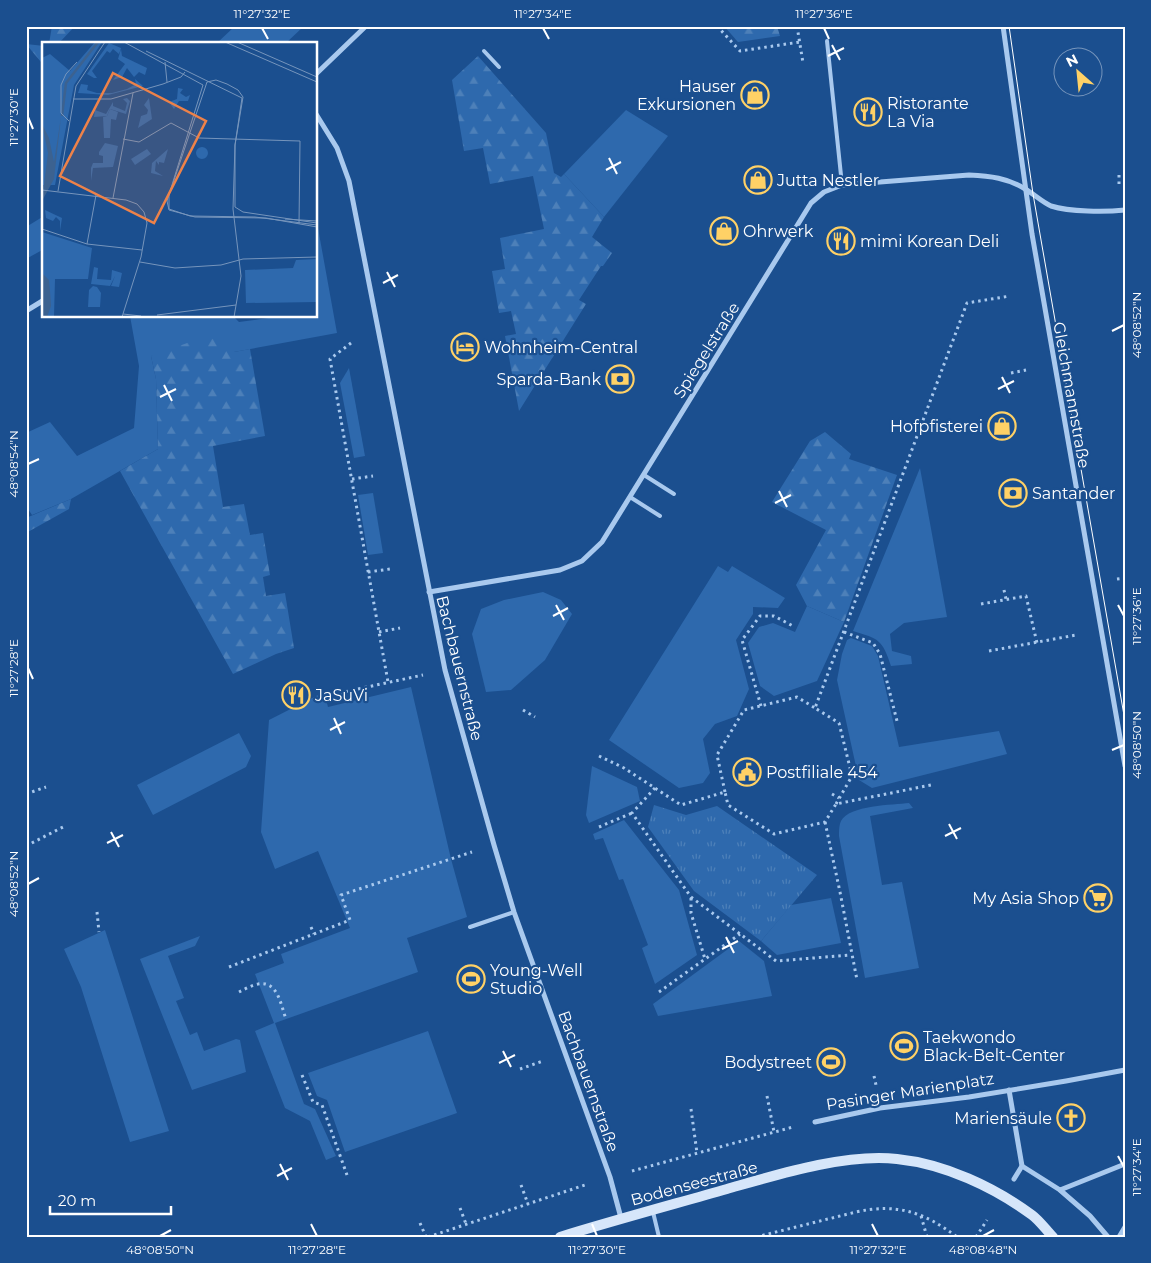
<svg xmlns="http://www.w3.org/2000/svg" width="1151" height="1263" viewBox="0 0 1151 1263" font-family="Montserrat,sans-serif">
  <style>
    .green { fill: #2e69ad }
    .forest { fill: url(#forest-firs) }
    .park { fill: url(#park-tufts) }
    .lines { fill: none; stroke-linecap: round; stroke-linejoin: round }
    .path { stroke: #a9c9ee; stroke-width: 3; stroke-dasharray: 2.5 4; stroke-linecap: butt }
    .lane { stroke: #a9c9ee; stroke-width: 4 }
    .street { stroke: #a9c9ee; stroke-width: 5 }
    .secondary { stroke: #d6e6fa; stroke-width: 10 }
    .tram { stroke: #fff; stroke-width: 1 }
    .ticks { fill: none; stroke: #fff; stroke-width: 2 }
    .labels { text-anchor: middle; stroke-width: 4.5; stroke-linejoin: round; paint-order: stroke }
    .poi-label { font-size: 16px; fill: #fff; stroke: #1b4f8f; text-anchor: start }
    .street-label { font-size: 16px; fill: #fff; stroke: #1b4f8f }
    .inset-river { fill: none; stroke: #3c6290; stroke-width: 2.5 }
    .inset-road { fill: none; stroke: #7695bc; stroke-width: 1 }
    .view { fill: #ee8249; fill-opacity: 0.15; stroke: #ee8249; stroke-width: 2.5 }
    .inset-edge { fill: none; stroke: #fff; stroke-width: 2.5 }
    .neatline { fill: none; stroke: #fff; stroke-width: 2 }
    .ticks-label { font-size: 12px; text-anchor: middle; fill: #fff }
  </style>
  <defs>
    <pattern id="forest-firs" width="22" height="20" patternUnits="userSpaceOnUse" patternTransform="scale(1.25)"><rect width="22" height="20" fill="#2e69ad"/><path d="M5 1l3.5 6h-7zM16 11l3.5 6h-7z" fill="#4d80b9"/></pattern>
    <pattern id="park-tufts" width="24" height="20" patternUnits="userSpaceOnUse" patternTransform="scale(1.25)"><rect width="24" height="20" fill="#2e69ad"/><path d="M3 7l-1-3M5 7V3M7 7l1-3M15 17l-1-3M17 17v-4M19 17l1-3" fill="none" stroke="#4d80b9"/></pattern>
  </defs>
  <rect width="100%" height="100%" fill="#1b4f8f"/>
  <!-- green -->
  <g class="green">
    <polygon points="235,26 304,26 285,44 216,44"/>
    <polygon points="626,110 668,136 604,217 564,174"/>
    <polygon points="44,216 44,249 26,259 26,227"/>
    <polygon points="316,217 337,333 234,352 151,356 156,379 158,449 71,499 32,515 26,506 26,433 50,422 77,456 134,428 139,366 130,316 169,316 171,318 180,316 233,316 239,322 283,316 316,316"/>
    <polygon points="349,368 365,456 354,458 340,383"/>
    <path d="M920,468L947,617L904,623L890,634L892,651L911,656L912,664L891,666C882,639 879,639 853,631Z"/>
    <polygon points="373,493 383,553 368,555 358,495"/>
    <polygon points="718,566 728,572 732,566 785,598 778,608 753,607 753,614 736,640 749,689 737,716 715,724 703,739 710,773 703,783 679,788 609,740"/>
    <polygon points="543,592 561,600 572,614 545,660 511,690 486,692 472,634 481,609 504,600"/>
    <polygon points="807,606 844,622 817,681 774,696 760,686 748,643 759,627 773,623 795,632"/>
    <polygon points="851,638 872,646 878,656 899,747 999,731 1007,754 872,788 859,780 837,680 842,654 847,640"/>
    <polygon points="411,687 451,859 467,917 407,938 418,972 275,1023 304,1104 315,1109 336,1156 326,1160 310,1121 285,1108 255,1031 274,1023 255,974 284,963 281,954 350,928 318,851 275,869 261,832 269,720 324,692 328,707"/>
    <polygon points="239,733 251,756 246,767 153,815 137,785"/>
    <polygon points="592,766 637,787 640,801 589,823 586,815"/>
    <path d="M909,803L913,808L870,816L882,885L902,882L919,968L865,978L839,836C839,832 839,825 841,821C849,805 893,805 909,803Z"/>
    <polygon points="624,820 679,890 697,955 655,984 642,948 648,945 623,879 619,880 603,838 595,840 593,834"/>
    <polygon points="831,898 841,943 777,955 761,941 791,905"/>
    <polygon points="105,930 169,1131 130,1142 81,987 64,949"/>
    <polygon points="200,936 195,946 168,956 184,998 176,1001 190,1035 197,1032 204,1051 236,1039 240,1040 246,1072 192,1090 140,959"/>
    <polygon points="739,941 764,961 772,996 658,1016 653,1004"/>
    <polygon points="428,1031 457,1113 345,1152 327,1100 317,1096 308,1073"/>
  </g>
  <!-- forest -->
  <g class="forest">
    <polygon points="52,26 75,26 58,44 49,44"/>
    <polygon points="724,26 777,26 780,36 738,42"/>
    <polygon points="26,44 44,46 44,59 41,62"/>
    <polygon points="478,56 546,133 554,173 561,177 564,174 604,217 592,237 612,253 603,266 601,266 579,300 586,304 519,411 505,336 516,334 511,311 499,313 492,271 505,269 500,238 544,229 533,176 490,184 483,148 464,151 452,80"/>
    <polygon points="218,332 234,352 250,349 265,436 213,446 223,507 244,504 250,535 263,533 270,575 263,577 266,596 285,593 294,648 276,654 233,674 120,471 158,449 156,379 151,356"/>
    <polygon points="825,432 851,454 849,459 897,475 844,622 807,606 796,585 826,530 772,502 810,441"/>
    <polygon points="71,499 69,509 26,533 26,518"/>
  </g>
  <!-- park -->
  <polygon class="park" points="654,805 686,815 717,806 817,875 761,941 694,891 648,827"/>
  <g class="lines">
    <!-- path -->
    <g class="path">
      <polyline points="717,26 740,51 800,42"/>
      <polyline points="797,26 803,63"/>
      <polyline points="1119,175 1119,185"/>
      <polyline points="351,343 330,359 388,682"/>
      <polyline points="1011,373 1026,370"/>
      <polyline points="352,479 373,476"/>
      <polyline points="368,572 390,569"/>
      <polyline points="1117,579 1125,578"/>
      <polyline points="1004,590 1006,599"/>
      <polyline points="981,604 1026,596 1037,643"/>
      <polyline points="379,632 400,628"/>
      <polyline points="844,632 873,643 880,654 897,721"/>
      <polyline points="989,651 1076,635"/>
      <polyline points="339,693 423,675"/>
      <polyline points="761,706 742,640 760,616 774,616 793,626"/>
      <polyline points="523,710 535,717"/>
      <polyline points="599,756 624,768 681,805 725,792 728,805 774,834 825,822 836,804 931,785"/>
      <polyline points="655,788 632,813 691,897 776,961 851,955"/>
      <polyline points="725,792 717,755 744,710 797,697 815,708"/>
      <polyline points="26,794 46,787"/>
      <polyline points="832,794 839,798"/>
      <polyline points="836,804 852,776 839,723 815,708 967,303 1010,296"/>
      <polyline points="825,822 840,892 857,980"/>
      <polyline points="599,827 632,813"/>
      <polyline points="26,846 63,827"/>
      <polyline points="691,898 691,913 705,959"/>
      <polyline points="97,912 99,932"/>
      <polyline points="311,927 314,934"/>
      <polyline points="229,967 350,920 341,895 472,852"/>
      <path d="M239,992C245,989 252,985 258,984C278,980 281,1006 286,1019"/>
      <polyline points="659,992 740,934"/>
      <polyline points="520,1069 543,1061"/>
      <polyline points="302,1075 313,1102 322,1105 347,1175"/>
      <polyline points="874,1076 876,1085"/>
      <polyline points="767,1096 774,1132"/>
      <polyline points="691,1109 697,1153"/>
      <polyline points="632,1171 793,1127"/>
      <polyline points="521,1185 528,1204"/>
      <polyline points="460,1208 466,1224"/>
      <polyline points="921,1216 927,1237"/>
      <polyline points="420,1223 426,1237"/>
      <polyline points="428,1237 588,1184"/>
      <path d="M756,1237L856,1212C897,1203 924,1212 957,1237"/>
      <polyline points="976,1237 987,1220"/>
    </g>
    <!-- lane -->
    <g class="lane">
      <polyline points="827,41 842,185"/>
      <polyline points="484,51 499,67"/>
      <polyline points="644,475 674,494"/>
      <polyline points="630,497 660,516"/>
      <polyline points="470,927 514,912"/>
      <polyline points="653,1212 659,1237"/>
    </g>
    <!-- street -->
    <g class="street">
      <polyline points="1003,26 1032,234 1125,766"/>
      <polyline points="316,74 366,26"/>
      <polyline points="316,114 337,148 349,181 445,670 494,845 514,912 610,1177 621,1218"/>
      <polyline points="26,311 44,300"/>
      <path d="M429,592L560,570L582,561L602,542L811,203L824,192L842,185L969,175C990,176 1008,178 1025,189C1034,194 1042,202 1051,206C1070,212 1105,212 1125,210"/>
      <polyline points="1009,1090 1022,1166 1014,1179"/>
      <polyline points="815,1122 880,1108 969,1097 1066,1081 1125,1070"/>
      <polyline points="1022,1166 1060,1190 1125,1164"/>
      <polyline points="1060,1190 1090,1216 1108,1237"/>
      <polyline points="1119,1237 1125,1227"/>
    </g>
    <!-- secondary -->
    <path class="secondary" d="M560,1237C615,1220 671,1205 727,1189C776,1175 846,1153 897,1159C945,1164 994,1187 1032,1215C1040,1221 1046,1230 1053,1237"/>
    <!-- tram -->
    <polyline class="tram" points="1009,26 1033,194 1125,721"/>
  </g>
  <!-- ticks -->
  <path class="ticks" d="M262,28L268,39M543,28L549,39M824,28L829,39M832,45L840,60M828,56L844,48M28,117L33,129M609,158L617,174M606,170L621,162M387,272L395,287M383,283L398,275M1112,331L1124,325M1002,377L1010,393M164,385L172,401M998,389L1014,381M160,397L176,389M28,464L39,459M779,491L787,507M775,503L791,495M556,605L564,620M1118,605L1124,616M553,616L568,608M28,668L33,679M334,718L341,734M330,730L345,722M1112,750L1124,745M949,824L957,839M111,832L119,847M945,836L961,828M107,843L123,835M28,884L39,878M726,937L734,953M722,949L738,941M503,1051L511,1067M499,1063L515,1055M1118,1156L1124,1167M280,1164L288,1180M277,1176L292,1168M311,1224L317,1236M592,1224L597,1236M872,1224L878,1236M160,1236L171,1230M983,1236L994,1230"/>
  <!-- icons -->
  <defs>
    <g id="shop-ring" transform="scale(1.4375)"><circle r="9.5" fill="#1b4f8f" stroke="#ffd166" stroke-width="1.5"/><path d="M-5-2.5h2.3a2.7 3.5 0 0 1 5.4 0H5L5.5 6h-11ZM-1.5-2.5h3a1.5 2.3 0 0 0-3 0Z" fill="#ffd166"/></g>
    <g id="restaurant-ring" transform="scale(1.4375)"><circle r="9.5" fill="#1b4f8f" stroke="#ffd166" stroke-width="1.5"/><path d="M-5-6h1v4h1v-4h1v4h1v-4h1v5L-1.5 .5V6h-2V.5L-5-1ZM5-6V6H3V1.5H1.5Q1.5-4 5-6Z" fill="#ffd166"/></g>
    <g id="hotel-ring" transform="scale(1.4375)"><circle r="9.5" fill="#1b4f8f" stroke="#ffd166" stroke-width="1.5"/><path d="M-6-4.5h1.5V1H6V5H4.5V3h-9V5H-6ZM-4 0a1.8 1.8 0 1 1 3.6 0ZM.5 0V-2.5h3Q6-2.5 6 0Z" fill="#ffd166"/></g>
    <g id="bank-ring" transform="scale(1.4375)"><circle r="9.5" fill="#1b4f8f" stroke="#ffd166" stroke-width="1.5"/><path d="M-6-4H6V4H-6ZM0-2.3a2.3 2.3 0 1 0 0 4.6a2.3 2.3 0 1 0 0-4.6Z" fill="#ffd166"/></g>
    <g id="civic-ring" transform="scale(1.4375)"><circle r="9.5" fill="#1b4f8f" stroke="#ffd166" stroke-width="1.5"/><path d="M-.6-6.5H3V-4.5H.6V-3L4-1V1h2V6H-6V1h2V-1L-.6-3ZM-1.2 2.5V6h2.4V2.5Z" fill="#ffd166"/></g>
    <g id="supermarket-ring" transform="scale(1.4375)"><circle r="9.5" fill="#1b4f8f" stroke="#ffd166" stroke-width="1.5"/><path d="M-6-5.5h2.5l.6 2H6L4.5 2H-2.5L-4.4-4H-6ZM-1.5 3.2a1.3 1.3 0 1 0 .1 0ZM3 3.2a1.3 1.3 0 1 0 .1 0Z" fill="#ffd166"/></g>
    <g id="stadium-ring" transform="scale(1.4375)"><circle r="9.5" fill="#1b4f8f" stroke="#ffd166" stroke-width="1.5"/><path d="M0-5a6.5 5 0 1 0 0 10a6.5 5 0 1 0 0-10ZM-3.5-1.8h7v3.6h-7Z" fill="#ffd166"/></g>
    <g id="church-ring" transform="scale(1.4375)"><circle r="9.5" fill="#1b4f8f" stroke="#ffd166" stroke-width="1.5"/><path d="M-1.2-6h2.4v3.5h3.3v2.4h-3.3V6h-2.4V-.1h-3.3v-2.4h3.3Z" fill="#ffd166"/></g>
  </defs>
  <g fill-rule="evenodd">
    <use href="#shop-ring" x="755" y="95"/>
    <use href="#restaurant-ring" x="868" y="112"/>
    <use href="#shop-ring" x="758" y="180"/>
    <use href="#shop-ring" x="724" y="231"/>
    <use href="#restaurant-ring" x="841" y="241"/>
    <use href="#hotel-ring" x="465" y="347"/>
    <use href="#bank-ring" x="620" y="379"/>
    <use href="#shop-ring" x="1002" y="426"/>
    <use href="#bank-ring" x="1013" y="493"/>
    <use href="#restaurant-ring" x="296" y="695"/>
    <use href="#civic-ring" x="747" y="772"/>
    <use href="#supermarket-ring" x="1098" y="898"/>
    <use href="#stadium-ring" x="471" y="979"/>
    <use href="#stadium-ring" x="904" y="1046"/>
    <use href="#stadium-ring" x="831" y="1062"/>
    <use href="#church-ring" x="1071" y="1118"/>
  </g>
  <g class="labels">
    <!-- poi labels -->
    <g class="poi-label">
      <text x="736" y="92" text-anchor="end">Hauser<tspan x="736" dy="18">Exkursionen</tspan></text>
      <text x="887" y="109">Ristorante<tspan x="887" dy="18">La Via</tspan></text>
      <text x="777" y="186">Jutta Nestler</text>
      <text x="743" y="237">Ohrwerk</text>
      <text x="860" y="247">mimi Korean Deli</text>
      <text x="484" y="353">Wohnheim-Central</text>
      <text x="601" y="385" text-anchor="end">Sparda-Bank</text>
      <text x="983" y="432" text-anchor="end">Hofpfisterei</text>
      <text x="1032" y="499">Santander</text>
      <text x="315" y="701">JaSuVi</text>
      <text x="766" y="778">Postfiliale 454</text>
      <text x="1079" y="904" text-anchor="end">My Asia Shop</text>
      <text x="490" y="976">Young-Well<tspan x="490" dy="18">Studio</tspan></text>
      <text x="923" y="1043">Taekwondo<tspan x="923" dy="18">Black-Belt-Center</tspan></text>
      <text x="812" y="1068" text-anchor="end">Bodystreet</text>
      <text x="1052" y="1124" text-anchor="end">Mariensäule</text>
    </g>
    <!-- street labels -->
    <g class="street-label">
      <text transform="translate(706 350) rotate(-58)" y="6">Spiegelstraße</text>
      <text transform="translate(1072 395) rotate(80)" y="6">Gleichmannstraße</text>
      <text transform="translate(460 668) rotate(76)" y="6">Bachbauernstraße</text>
      <text transform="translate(589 1081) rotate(70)" y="6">Bachbauernstraße</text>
      <text transform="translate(910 1091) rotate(-9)" y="6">Pasinger Marienplatz</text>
      <text transform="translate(694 1183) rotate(-15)" y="6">Bodenseestraße</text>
    </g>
  </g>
  <!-- overview -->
  <g transform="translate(42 42)">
    <rect width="275" height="275" fill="#1b4f8f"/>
    <path d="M67,1L79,6L77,12L71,7L68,11L65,9L50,29L55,36H52L45,32ZM93,37L101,44L66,53L36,51L39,42L46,43L45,48L55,51H70L85,47L94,42ZM85,56L88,59L84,72L68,67L65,74L52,75L53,68L64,72L71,60V64L83,69L85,61L81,57ZM63,101L76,104L71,125L51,126L49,139V126L51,121H61V114L57,113V110ZM154 111a6 6 0 1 1 12 0a6 6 0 1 1-12 0ZM105,107L109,112L93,123L89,117ZM126,107L122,121L117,120V123L114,119L113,129L121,134L109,131L110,121ZM3,168L20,176L18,189V179L14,175L11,179L4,176ZM52,225L56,226L55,237L69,238L70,228L80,231L77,245L69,244L73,234L68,244L49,242ZM51,244L55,245L59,251L58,265H46L47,248Z" fill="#2e69ad"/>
    <path d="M79,7L80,14L105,26L103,33L97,30L92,35L85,26L80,35L71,38L83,22L76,17ZM136,46L141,47L138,51L144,55L148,53L146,59H137L132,67L127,60L135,57ZM107,56L110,77L96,86L99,74L105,72L106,68L102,63ZM68,67L76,70L74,78L69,77L68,96H62L61,75L65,74Z" fill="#2e69ad"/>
    <path d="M53,0H60L32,43L13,143H0V16L8,12L28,29ZM0,190L50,206L46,237H13L12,275H0ZM275,217V260L204,261L203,228L251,226L254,218Z" fill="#2e69ad"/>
    <path d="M19,75L12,137L0,159L6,111L0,82L7,96L12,120ZM0,231L7,238L8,249L9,264L5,275H0Z" fill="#3c6290"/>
    <path class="inset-river" d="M20,74L24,41L56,0"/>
    <path class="inset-road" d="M82,0L161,43L125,159L127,168L153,175L224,176L275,185M183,0L275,40M195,0L275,35M104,9L200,56L193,103L191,167L199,234L192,275M123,20L125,40M31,57H69L121,42L139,35L143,30M27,79L19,71V43L24,32L35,20M81,97L97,100L129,81L157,96L258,99L257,182M0,148L84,158L95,162L102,170L105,181L99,215L80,275M16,149L34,44L63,0M71,156L91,51M243,177L275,179M275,181L201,170L193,165V103L201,55L196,48L185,42L174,38L165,40L127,153V167L148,174L213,175L275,183M0,187L45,202L100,208M45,202L54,153M98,220L133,226L179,223L201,217L275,215M81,272L99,274M115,273L194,263"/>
    <path class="view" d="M71,31L164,79L112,181L18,134Z"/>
    <rect width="275" height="275" class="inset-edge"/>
  </g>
  <!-- border -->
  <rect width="1151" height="1263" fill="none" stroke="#1b4f8f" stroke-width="55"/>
  <!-- north arrow -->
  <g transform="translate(1078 72) rotate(333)"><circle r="24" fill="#1b4f8f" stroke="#7695bc"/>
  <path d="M0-4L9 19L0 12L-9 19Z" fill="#ffd166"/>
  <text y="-8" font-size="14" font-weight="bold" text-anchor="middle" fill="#ffffff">N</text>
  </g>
  <!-- scale -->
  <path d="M50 1206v8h121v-8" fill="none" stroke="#ffffff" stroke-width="2.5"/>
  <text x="58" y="1206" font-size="15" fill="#ffffff" stroke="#1b4f8f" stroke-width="4" paint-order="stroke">20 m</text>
  <rect x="28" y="28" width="1096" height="1208" class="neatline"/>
  <g class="ticks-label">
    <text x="262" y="18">11°27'32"E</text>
    <text x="543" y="18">11°27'34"E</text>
    <text x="824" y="18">11°27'36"E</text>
    <text transform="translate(14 117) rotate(-90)" y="4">11°27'30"E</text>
    <text transform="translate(1137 325) rotate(-90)" y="4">48°08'52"N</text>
    <text transform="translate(14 464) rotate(-90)" y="4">48°08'54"N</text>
    <text transform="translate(1137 616) rotate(-90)" y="4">11°27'36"E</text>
    <text transform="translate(14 668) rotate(-90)" y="4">11°27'28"E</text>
    <text transform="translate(1137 745) rotate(-90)" y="4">48°08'50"N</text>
    <text transform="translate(14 884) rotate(-90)" y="4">48°08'52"N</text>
    <text transform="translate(1137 1167) rotate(-90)" y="4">11°27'34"E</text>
    <text x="160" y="1254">48°08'50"N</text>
    <text x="317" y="1254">11°27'28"E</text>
    <text x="597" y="1254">11°27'30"E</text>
    <text x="878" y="1254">11°27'32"E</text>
    <text x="983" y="1254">48°08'48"N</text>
  </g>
</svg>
